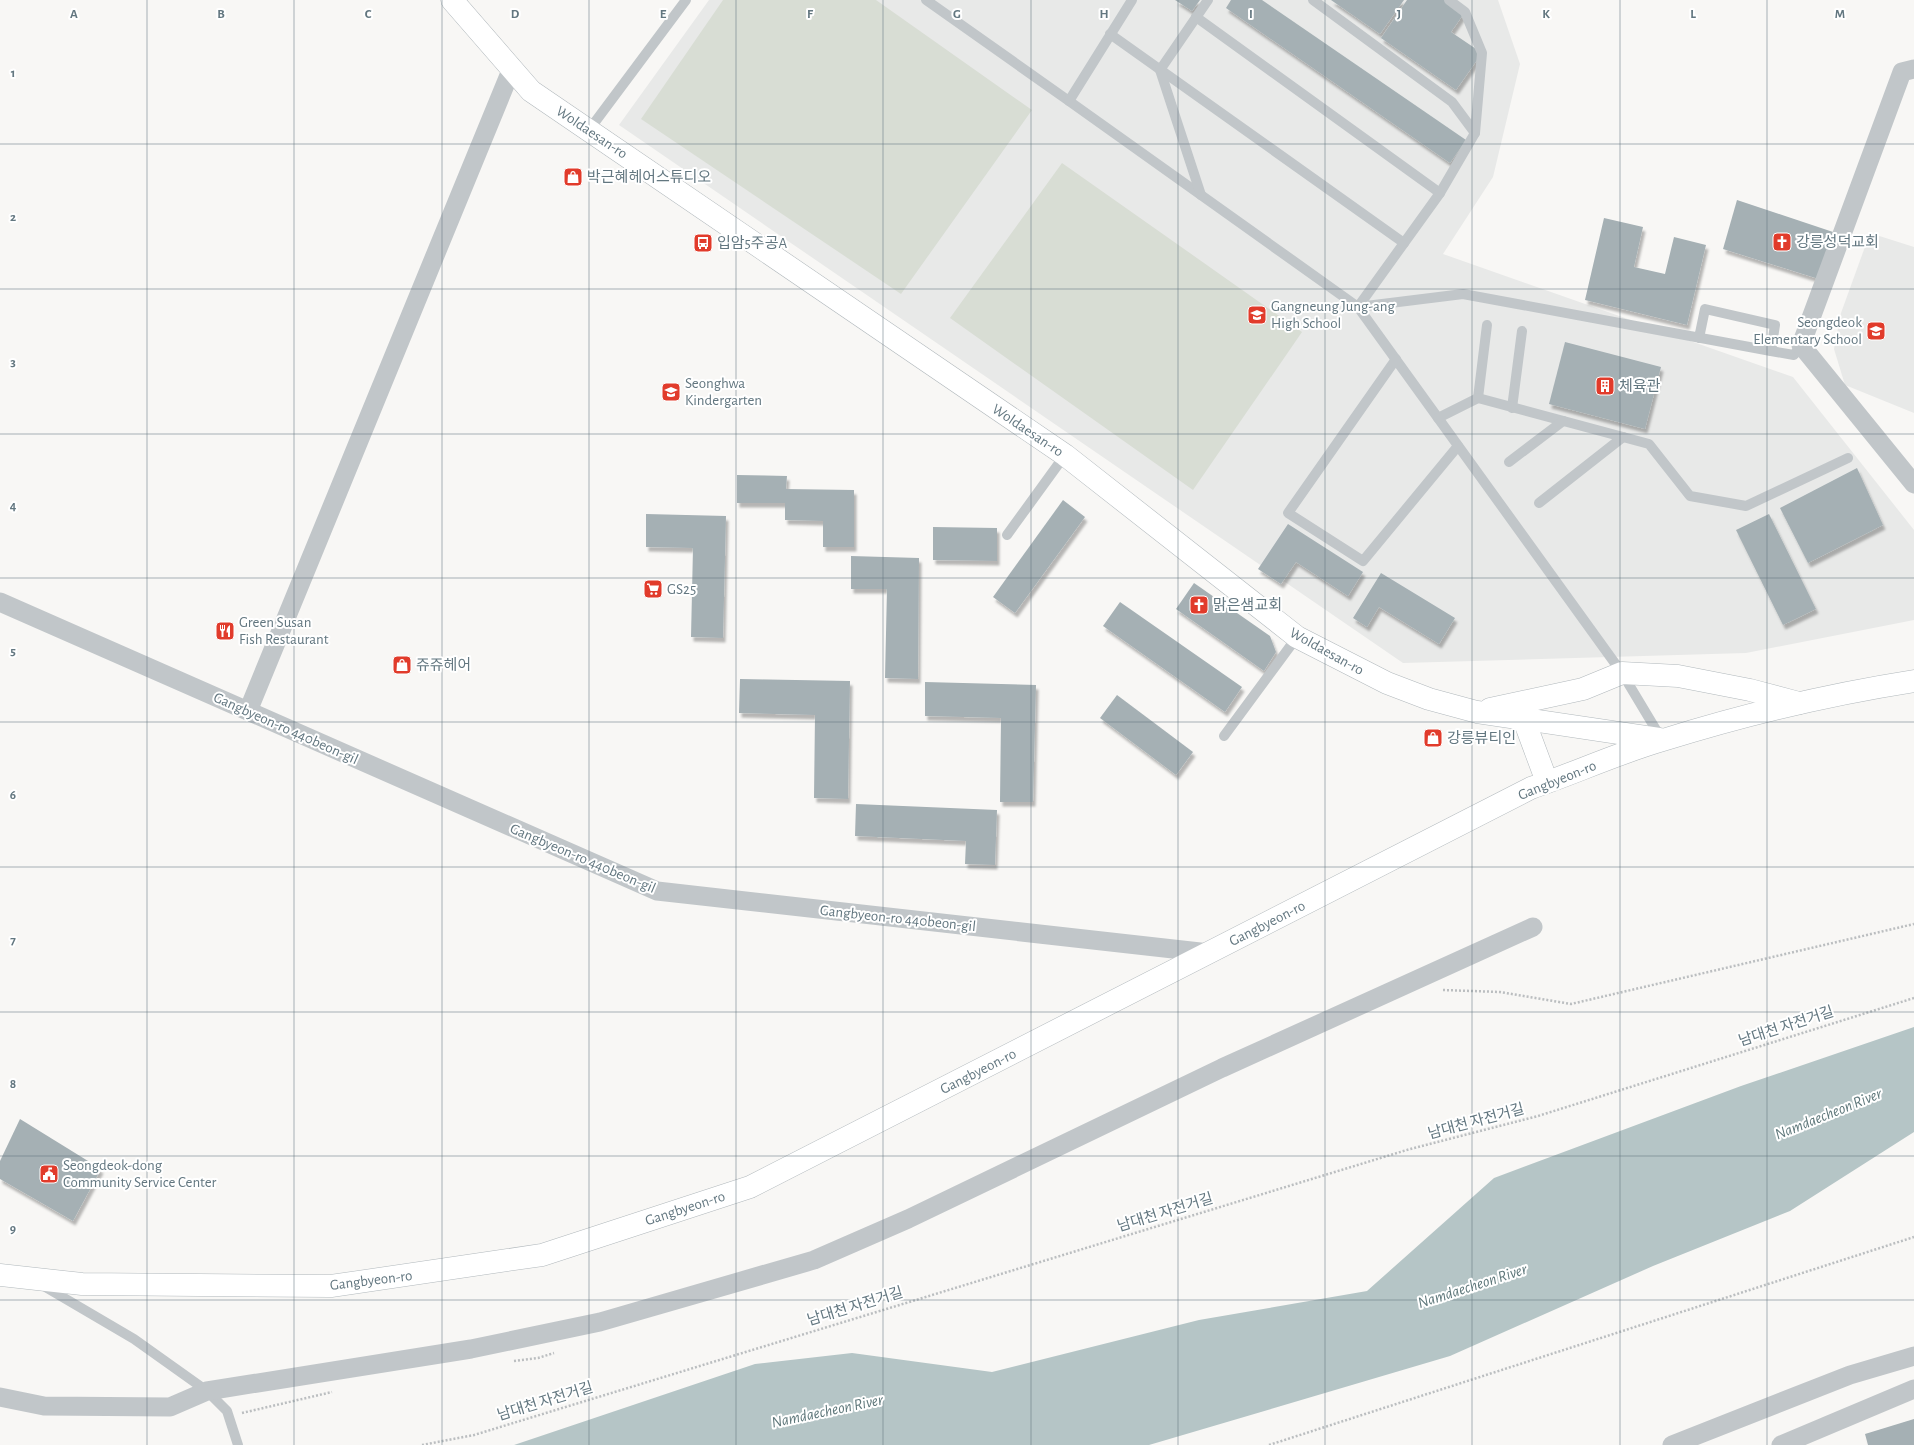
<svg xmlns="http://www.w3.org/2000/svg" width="1914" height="1445" viewBox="0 0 1914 1445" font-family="'Alegreya Sans','Noto Sans KR',sans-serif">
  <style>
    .built { fill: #e8e9e8 }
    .green { fill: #d8ddd4 }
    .water { fill: #b5c5c6 }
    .building { fill: #a5b0b4; filter: url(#shadow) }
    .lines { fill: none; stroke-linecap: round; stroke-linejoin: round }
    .secondary-casing { stroke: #b1b8bc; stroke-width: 23 }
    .path { stroke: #bbbec0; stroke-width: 2.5; stroke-dasharray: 2 2; stroke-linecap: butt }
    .lane { stroke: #c1c6c9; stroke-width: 10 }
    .street { stroke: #c1c6c9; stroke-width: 19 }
    .secondary { stroke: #fff; stroke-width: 22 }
    .grid { fill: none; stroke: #637780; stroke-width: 1; stroke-opacity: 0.55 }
    .labels { text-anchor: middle; stroke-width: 4; stroke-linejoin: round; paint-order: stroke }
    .street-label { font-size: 15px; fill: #637780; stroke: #fff }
    .poi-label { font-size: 15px; fill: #637780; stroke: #fff; text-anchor: start }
    .water-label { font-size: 16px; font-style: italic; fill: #5e777a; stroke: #fff }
    .grid-label { font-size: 13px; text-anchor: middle; font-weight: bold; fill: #637780; stroke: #fff; stroke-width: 4; stroke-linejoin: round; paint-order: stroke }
  </style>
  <defs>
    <filter id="shadow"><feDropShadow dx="2.5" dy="4.5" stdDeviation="1" flood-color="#0004"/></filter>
  </defs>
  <rect width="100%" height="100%" fill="#f8f7f5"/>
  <!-- built -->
  <g class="built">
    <polygon points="709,0 1498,0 1520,64 1493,177 1443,254 1793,377 1914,530 1914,620 1746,653 1403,663 619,125"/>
    <polygon points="1870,233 1914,247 1914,413 1845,385 1834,349 1841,313"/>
  </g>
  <!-- green -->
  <g class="green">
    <polygon points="723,0 876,0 1032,110 901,294 641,119"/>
    <polygon points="1062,163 1302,332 1193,490 950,318"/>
  </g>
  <!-- water -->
  <polygon class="water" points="1914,1027 1914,1132 1790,1211 1653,1266 1450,1356 1149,1445 514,1445 755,1364 852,1353 992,1372 1199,1320 1367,1291 1494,1178 1741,1086"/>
  <!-- building -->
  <g class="building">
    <polygon points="1175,0 1200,0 1192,11"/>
    <polygon points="1231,0 1262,0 1466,140 1450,163 1226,8"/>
    <polygon points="1331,0 1404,0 1380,34"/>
    <polygon points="1407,0 1448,0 1465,12 1451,32 1482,53 1456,90 1381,38"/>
    <polygon points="1737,200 1842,235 1825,281 1723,249"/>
    <polygon points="1604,218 1643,227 1634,267 1665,274 1674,237 1706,245 1687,325 1585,300"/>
    <polygon points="1565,342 1661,367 1645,429 1549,404"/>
    <polygon points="1857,468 1883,525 1808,563 1780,508"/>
    <polygon points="737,475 787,476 786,489 854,490 854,547 823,547 823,521 785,520 785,503 737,503"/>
    <polygon points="1063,500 1085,517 1015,613 993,597"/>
    <polygon points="646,514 726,516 723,638 691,637 693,548 646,547"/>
    <polygon points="1769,514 1816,609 1783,625 1736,530"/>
    <polygon points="1288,524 1363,572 1348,596 1296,562 1281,584 1258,569"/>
    <polygon points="933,527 997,528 997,561 933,560"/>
    <polygon points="851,556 919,558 918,679 885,678 887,589 851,589"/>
    <polygon points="1381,573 1455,618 1439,644 1379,607 1367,627 1353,618"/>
    <polygon points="1194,583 1270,636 1276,652 1264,671 1176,609"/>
    <polygon points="1120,602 1242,687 1225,712 1103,626"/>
    <polygon points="740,679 850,681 848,799 814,798 815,715 739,713"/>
    <polygon points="925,682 1036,685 1033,802 1000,802 1001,718 925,716"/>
    <polygon points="1117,695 1193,752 1176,775 1100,718"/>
    <polygon points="856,804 997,810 995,865 965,864 966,841 855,836"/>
    <polygon points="20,1119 101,1169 73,1221 0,1179 0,1161"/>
    <polygon points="1914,1419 1914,1445 1868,1445 1865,1434"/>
  </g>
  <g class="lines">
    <!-- secondary casing -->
    <g class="secondary-casing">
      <g id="secondary">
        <polyline points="452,0 531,91 1065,455 1297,637 1387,683 1429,699 1477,712 1659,739"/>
        <polyline points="1490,709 1583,689 1622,673 1678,676 1750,690 1799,703"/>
        <polyline points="1524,720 1547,782"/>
        <path d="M0,1275L82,1284L331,1286L542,1255L750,1187L1531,788C1575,773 1618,753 1663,740C1743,715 1831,694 1914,681"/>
      </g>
    </g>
    <!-- path -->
    <g class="path">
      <polyline points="1443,990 1500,992 1571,1004 1914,924"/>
      <polyline points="514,1361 538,1358 554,1353"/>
      <polyline points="242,1413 332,1392"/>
      <polyline points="422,1445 474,1435 1410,1149 1538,1116 1914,998"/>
      <polyline points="1269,1445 1914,1237"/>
    </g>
    <!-- lane -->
    <g class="lane">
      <polyline points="926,0 1069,101"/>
      <polyline points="1132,0 1069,101 1358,307 1622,673 1661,738"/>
      <polyline points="1313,0 1452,102 1475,133"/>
      <polyline points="1196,17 1440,193"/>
      <polyline points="1110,34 1404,243"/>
      <polyline points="589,130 686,0"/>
      <polyline points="1201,195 1160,70 1208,0"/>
      <polyline points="1358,307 1463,294 1771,351 1775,325 1705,309 1699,338"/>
      <polyline points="1358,307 1440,193 1475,133 1482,53 1465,12 1449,0"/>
      <polyline points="1771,351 1794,355 1801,345"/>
      <polyline points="1396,359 1288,513 1363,561 1458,446"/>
      <polyline points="1478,398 1487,325"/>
      <polyline points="1512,408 1522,331"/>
      <polyline points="1438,418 1478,398 1649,444 1690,496 1746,506 1848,458"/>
      <polyline points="1509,462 1563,421"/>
      <polyline points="1539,503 1623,437"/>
      <polyline points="1007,535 1065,455"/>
      <polyline points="1224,736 1297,637"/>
      <polyline points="42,1285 134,1339 207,1391 227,1411 238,1445"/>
    </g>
    <!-- street -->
    <g class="street">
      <polyline points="1914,69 1902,72 1801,345 1914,484"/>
      <polyline points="0,602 657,891 1209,953"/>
      <polyline points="248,711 512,68"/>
      <polyline points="0,1397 44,1406 170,1407 207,1391 471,1349 600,1322 814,1260 908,1219 1222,1068 1533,927"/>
      <polyline points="1672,1445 1850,1375 1914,1356"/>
      <polyline points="1781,1445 1914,1389"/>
    </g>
    <!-- secondary -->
    <use href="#secondary" class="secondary"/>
  </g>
  <!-- grid -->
  <path class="grid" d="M147,0V1445M294,0V1445M442,0V1445M589,0V1445M736,0V1445M883,0V1445M1031,0V1445M1178,0V1445M1325,0V1445M1472,0V1445M1620,0V1445M1767,0V1445M0,144H1914M0,289H1914M0,434H1914M0,578H1914M0,722H1914M0,867H1914M0,1012H1914M0,1156H1914M0,1300H1914"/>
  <!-- icons -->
  <defs>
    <g id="shop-square" transform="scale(1)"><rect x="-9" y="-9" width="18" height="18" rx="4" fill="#e13b2b" stroke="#fff"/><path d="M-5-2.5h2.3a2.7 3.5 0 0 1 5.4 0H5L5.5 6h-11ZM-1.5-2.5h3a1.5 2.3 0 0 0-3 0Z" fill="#fff"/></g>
    <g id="church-square" transform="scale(1)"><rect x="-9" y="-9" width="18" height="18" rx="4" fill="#e13b2b" stroke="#fff"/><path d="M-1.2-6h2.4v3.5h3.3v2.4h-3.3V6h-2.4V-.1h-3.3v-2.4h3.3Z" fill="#fff"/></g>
    <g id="bus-square" transform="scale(1)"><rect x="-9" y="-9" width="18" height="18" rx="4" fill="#e13b2b" stroke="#fff"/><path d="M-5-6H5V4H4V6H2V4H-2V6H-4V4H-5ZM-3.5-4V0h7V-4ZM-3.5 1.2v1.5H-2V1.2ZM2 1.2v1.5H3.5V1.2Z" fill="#fff"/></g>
    <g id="school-square" transform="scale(1)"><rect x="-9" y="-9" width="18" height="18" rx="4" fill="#e13b2b" stroke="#fff"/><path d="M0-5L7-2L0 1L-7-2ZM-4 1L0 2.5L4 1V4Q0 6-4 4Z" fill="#fff"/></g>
    <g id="building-square" transform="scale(1)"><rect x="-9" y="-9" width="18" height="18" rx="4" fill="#e13b2b" stroke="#fff"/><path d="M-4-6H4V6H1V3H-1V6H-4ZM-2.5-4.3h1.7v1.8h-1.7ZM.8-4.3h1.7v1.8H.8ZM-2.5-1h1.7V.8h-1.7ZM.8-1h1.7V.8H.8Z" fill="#fff"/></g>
    <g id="supermarket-square" transform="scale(1)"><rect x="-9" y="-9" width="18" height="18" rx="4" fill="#e13b2b" stroke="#fff"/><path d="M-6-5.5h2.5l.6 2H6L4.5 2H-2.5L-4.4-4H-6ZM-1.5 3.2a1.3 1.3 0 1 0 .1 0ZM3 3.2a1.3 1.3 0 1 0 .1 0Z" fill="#fff"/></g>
    <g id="restaurant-square" transform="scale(1)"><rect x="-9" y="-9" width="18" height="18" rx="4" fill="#e13b2b" stroke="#fff"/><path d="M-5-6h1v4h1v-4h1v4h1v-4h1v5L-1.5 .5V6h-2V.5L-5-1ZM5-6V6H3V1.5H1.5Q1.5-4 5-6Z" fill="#fff"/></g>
    <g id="civic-square" transform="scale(1)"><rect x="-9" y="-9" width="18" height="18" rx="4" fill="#e13b2b" stroke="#fff"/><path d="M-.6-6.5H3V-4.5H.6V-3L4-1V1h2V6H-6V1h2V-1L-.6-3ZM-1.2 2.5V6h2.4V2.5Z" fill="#fff"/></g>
  </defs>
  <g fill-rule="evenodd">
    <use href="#shop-square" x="573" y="177"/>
    <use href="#church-square" x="1782" y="242"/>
    <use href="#bus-square" x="703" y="243"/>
    <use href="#school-square" x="1257" y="315"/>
    <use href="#school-square" x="1876" y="331"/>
    <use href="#building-square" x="1605" y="386"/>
    <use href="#school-square" x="671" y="392"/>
    <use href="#supermarket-square" x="653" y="589"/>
    <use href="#church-square" x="1199" y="605"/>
    <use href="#restaurant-square" x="225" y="631"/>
    <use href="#shop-square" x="402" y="665"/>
    <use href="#shop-square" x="1433" y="738"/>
    <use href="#civic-square" x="49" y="1174"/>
  </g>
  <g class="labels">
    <!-- street labels -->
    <g class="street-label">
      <text transform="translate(592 132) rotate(34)" y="5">Woldaesan-ro</text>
      <text transform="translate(1028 430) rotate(34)" y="5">Woldaesan-ro</text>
      <text transform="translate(1327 651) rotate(29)" y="5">Woldaesan-ro</text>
      <text transform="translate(286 728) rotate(24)" y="5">Gangbyeon-ro 440beon-gil</text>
      <text transform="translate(1557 780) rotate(-22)" y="5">Gangbyeon-ro</text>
      <text transform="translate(583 858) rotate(23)" y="5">Gangbyeon-ro 440beon-gil</text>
      <text transform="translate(898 918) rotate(6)" y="5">Gangbyeon-ro 440beon-gil</text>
      <text transform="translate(1267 923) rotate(-27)" y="5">Gangbyeon-ro</text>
      <text transform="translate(1786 1026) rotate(-18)" y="5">남대천 자전거길</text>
      <text transform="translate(978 1071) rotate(-27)" y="5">Gangbyeon-ro</text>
      <text transform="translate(1476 1121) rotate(-15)" y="5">남대천 자전거길</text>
      <text transform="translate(685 1208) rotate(-18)" y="5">Gangbyeon-ro</text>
      <text transform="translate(1165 1212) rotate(-17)" y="5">남대천 자전거길</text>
      <text transform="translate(371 1280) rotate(-7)" y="5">Gangbyeon-ro</text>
      <text transform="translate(855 1306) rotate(-17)" y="5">남대천 자전거길</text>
      <text transform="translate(545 1401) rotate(-17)" y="5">남대천 자전거길</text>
    </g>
    <!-- poi labels -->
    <g class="poi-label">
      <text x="587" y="182">박근혜헤어스튜디오</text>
      <text x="1796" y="247">강릉성덕교회</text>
      <text x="717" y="248">입암5주공A</text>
      <text x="1271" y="311">Gangneung Jung-ang<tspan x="1271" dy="17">High School</tspan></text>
      <text x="1862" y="327" text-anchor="end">Seongdeok<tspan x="1862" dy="17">Elementary School</tspan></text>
      <text x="685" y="388">Seonghwa<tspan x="685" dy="17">Kindergarten</tspan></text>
      <text x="1619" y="391">체육관</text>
      <text x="667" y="594">GS25</text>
      <text x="1213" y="610">맑은샘교회</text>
      <text x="239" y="627">Green Susan<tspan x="239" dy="17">Fish Restaurant</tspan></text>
      <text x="416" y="670">쥬쥬헤어</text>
      <text x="1447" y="743">강릉뷰티인</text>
      <text x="63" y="1170">Seongdeok-dong<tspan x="63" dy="17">Community Service Center</tspan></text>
    </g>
    <!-- water labels -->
    <g class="water-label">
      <text transform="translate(1828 1113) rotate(-22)" y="6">Namdaecheon River</text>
      <text transform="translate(1472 1285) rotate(-18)" y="6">Namdaecheon River</text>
      <text transform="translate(827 1410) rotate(-12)" y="6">Namdaecheon River</text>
    </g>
  </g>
  <g class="grid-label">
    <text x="74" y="18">A</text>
    <text x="221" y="18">B</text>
    <text x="368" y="18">C</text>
    <text x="515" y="18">D</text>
    <text x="663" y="18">E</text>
    <text x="810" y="18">F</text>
    <text x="957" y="18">G</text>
    <text x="1104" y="18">H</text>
    <text x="1251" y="18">I</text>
    <text x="1399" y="18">J</text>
    <text x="1546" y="18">K</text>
    <text x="1693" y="18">L</text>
    <text x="1840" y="18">M</text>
    <text x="13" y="77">1</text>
    <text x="13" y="221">2</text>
    <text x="13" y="366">3</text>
    <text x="13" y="510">4</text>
    <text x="13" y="655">5</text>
    <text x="13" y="799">6</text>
    <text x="13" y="944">7</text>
    <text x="13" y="1088">8</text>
    <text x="13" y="1233">9</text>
  </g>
</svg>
